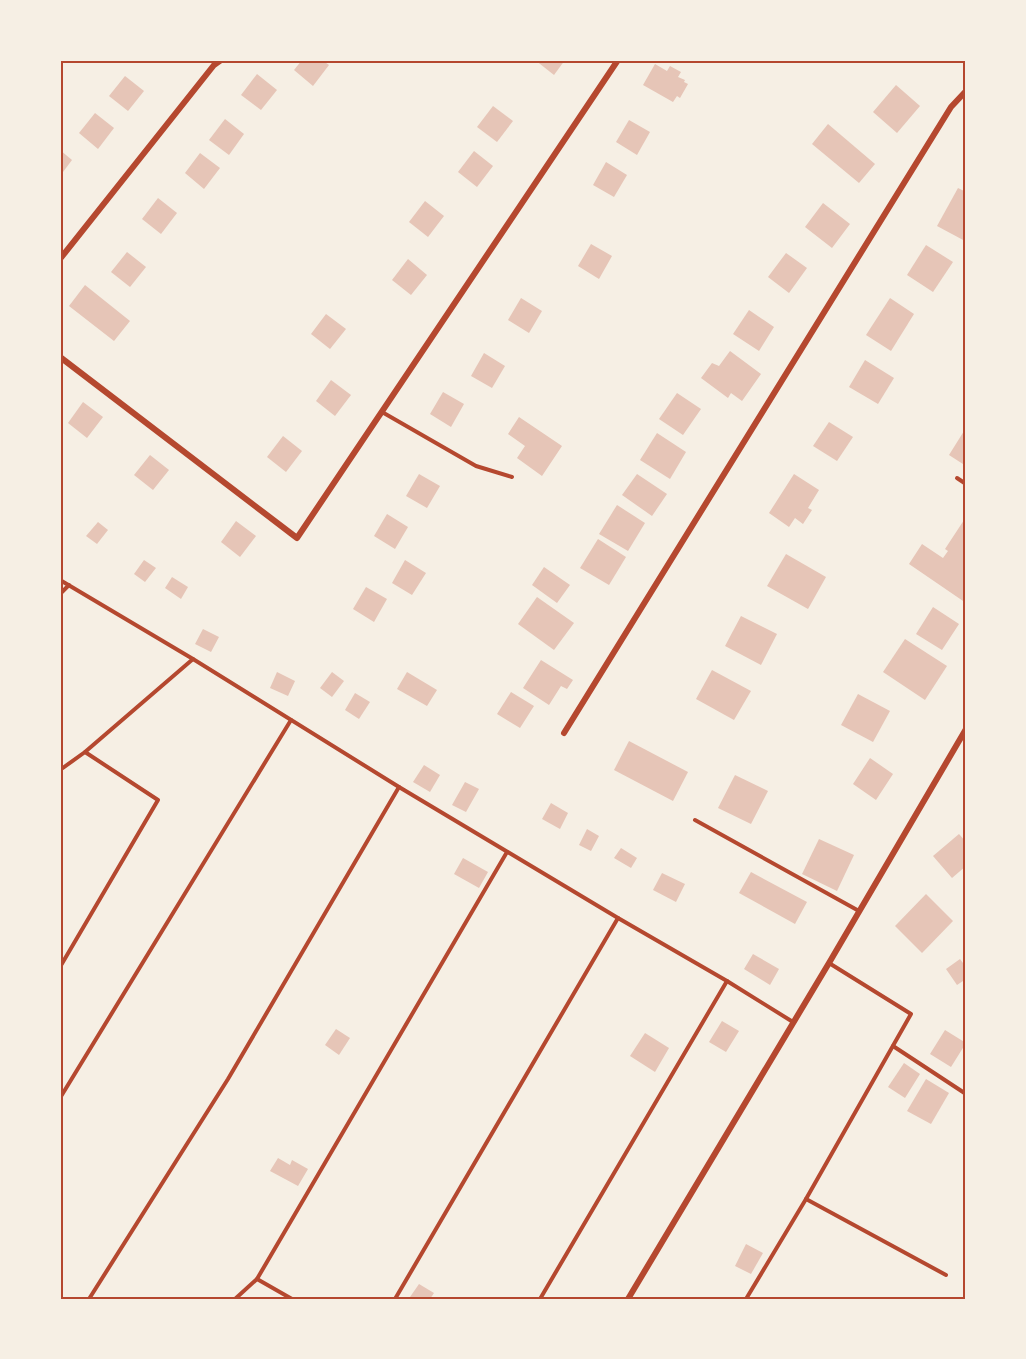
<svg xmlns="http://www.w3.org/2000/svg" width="1026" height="1359" viewBox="0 0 1026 1359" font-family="'Noto Sans',sans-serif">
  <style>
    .building { fill: #e6c5b7 }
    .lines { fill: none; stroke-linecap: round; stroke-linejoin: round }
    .service { stroke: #b5482f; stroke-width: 4 }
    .minor { stroke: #b5482f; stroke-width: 6 }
    .neatline { fill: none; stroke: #b5482f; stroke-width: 2 }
  </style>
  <rect width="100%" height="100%" fill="#f6efe4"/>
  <!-- building -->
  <g class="building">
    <polygon points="302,60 322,60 329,65 313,86 294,70"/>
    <polygon points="535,60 565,60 554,75"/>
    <polygon points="655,64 667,71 670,66 681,72 678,77 685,80 684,82 688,84 680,98 677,96 673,102 643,85"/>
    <polygon points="257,74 277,90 261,110 241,95"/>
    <polygon points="125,76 144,91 128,111 109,96"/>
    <polygon points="896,85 920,106 897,133 873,112"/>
    <polygon points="493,106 513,121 497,142 477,127"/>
    <polygon points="95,113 114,128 98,149 79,133"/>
    <polygon points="225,119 244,134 229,155 209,140"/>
    <polygon points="629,120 650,132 637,155 616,142"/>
    <polygon points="828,124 875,164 859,183 812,144"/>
    <polygon points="60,150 72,160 60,176"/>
    <polygon points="474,151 493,166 477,187 458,172"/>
    <polygon points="200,153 220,168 204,189 185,173"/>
    <polygon points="606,162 627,175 614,197 593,185"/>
    <polygon points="958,188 966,192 966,239 965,241 937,226"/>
    <polygon points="158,198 177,213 161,234 142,219"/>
    <polygon points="425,201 444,216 428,237 409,222"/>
    <polygon points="823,203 850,224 832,248 805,227"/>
    <polygon points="591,244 612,256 599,279 578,266"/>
    <polygon points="926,245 953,262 933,292 907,275"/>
    <polygon points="127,252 146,267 130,287 111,272"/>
    <polygon points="786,253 807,268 789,293 768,277"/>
    <polygon points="408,259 427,275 411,295 392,280"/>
    <polygon points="85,285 130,321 114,341 69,306"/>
    <polygon points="521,298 542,311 529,333 508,320"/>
    <polygon points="890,298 914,314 891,351 866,335"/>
    <polygon points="749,310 774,327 759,351 733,334"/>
    <polygon points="326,314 346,329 330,349 311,334"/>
    <polygon points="730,351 761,374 742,401 731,393 728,398 701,378 712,363 719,366"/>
    <polygon points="484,353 505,366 492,388 471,376"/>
    <polygon points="865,360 894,378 878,404 849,387"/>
    <polygon points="331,380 351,395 335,416 316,401"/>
    <polygon points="443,392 464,404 451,427 430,414"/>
    <polygon points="677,393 701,409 683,435 659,419"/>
    <polygon points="83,402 103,417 87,438 68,423"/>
    <polygon points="519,417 562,446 542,476 517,458 525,446 508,434"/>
    <polygon points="829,422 853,437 837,461 813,446"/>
    <polygon points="964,431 966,433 966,466 949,455"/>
    <polygon points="657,433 686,452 670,479 640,460"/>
    <polygon points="283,436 302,451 286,472 267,457"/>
    <polygon points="150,455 169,470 153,490 134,475"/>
    <polygon points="419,474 440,486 427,508 406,496"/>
    <polygon points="637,474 667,494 652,516 622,495"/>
    <polygon points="794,474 819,490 808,508 812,510 803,524 795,518 789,527 769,513"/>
    <polygon points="617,505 645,523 628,551 599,534"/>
    <polygon points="387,514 408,527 395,549 374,536"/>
    <polygon points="966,517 966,603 909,564 922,544 943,558 948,551 945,549"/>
    <polygon points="236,521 256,536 240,557 221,542"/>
    <polygon points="98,522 108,530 97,544 86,536"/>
    <polygon points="598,539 626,557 609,585 580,568"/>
    <polygon points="786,554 826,577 808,609 767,586"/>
    <polygon points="144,560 156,568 145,582 134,574"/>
    <polygon points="405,560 426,573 412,595 392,583"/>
    <polygon points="544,567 570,585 557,603 532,585"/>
    <polygon points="172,577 188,587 181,599 165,588"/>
    <polygon points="366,587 387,599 374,622 353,609"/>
    <polygon points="537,597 574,623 554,650 518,624"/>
    <polygon points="933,607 959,624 942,650 916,634"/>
    <polygon points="741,616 777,634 761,665 725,646"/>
    <polygon points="203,629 219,637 211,652 195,644"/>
    <polygon points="905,639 947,666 925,700 883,672"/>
    <polygon points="541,660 573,680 567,689 561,686 549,705 523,688"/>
    <polygon points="712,670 751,691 734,720 696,699"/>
    <polygon points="277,672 295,681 288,696 270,688"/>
    <polygon points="332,672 344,681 332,697 320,688"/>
    <polygon points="407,672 437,690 427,706 397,689"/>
    <polygon points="511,692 534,706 520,728 497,714"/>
    <polygon points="355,693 370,702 359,719 345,710"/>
    <polygon points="858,694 890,711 873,742 841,725"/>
    <polygon points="629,741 688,772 673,801 614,770"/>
    <polygon points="870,758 893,774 876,800 853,784"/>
    <polygon points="424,765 440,775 430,792 413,782"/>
    <polygon points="735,775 768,791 751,824 718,808"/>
    <polygon points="465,782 479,789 466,812 452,805"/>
    <polygon points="551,803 568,813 560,829 542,819"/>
    <polygon points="587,829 599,836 591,851 579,845"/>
    <polygon points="959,834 966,842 966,866 952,878 933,856"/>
    <polygon points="819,839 854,855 837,891 802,874"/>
    <polygon points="621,848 637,858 631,868 614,858"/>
    <polygon points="463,858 488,872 479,888 454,874"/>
    <polygon points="751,872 807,902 795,924 739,893"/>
    <polygon points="662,873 685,884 676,902 653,890"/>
    <polygon points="926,894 953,921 922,953 895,926"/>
    <polygon points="753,954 779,969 770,985 744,969"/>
    <polygon points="960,959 966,967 966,979 957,985 946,969"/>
    <polygon points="722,1021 739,1031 726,1052 709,1042"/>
    <polygon points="336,1029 350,1038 339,1055 325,1045"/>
    <polygon points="945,1030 966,1043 951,1067 930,1054"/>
    <polygon points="645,1033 669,1048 655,1072 630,1056"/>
    <polygon points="904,1063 920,1074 905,1098 888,1087"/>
    <polygon points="926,1079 949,1093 931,1124 907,1111"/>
    <polygon points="278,1158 290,1165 292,1160 308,1169 298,1186 270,1171"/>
    <polygon points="746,1244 763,1253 751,1274 735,1266"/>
    <polygon points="419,1284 434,1293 430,1299 413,1299 410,1297"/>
  </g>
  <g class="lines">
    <!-- service -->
    <g class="service">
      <polyline points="382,412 476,466 512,477"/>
      <polyline points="957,478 966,484"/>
      <polyline points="60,580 193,659 399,787 618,918 727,981 793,1022"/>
      <polyline points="60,594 69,585"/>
      <polyline points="60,770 85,752 193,659"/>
      <polyline points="695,820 859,911"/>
      <polyline points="60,967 158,800 85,752"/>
      <polyline points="893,1046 966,1094"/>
      <polyline points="60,1098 291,720"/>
      <polyline points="806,1199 946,1275"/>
      <polyline points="257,1279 292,1299"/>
      <polyline points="89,1299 228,1079 399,787"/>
      <polyline points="235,1299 257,1279 507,852"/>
      <polyline points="395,1299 618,918"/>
      <polyline points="540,1299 727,981"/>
      <polyline points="746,1299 806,1199 911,1014 829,963"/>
    </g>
    <!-- minor -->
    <g class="minor">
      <polyline points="60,259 214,65 221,60"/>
      <polyline points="60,357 297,538 618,60"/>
      <polyline points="564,733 951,107 966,91"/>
      <polyline points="628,1299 829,963 966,729"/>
    </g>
  </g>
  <!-- border -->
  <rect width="1026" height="1359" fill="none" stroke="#f6efe4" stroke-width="123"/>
  <rect x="62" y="62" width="902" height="1236" class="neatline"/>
</svg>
